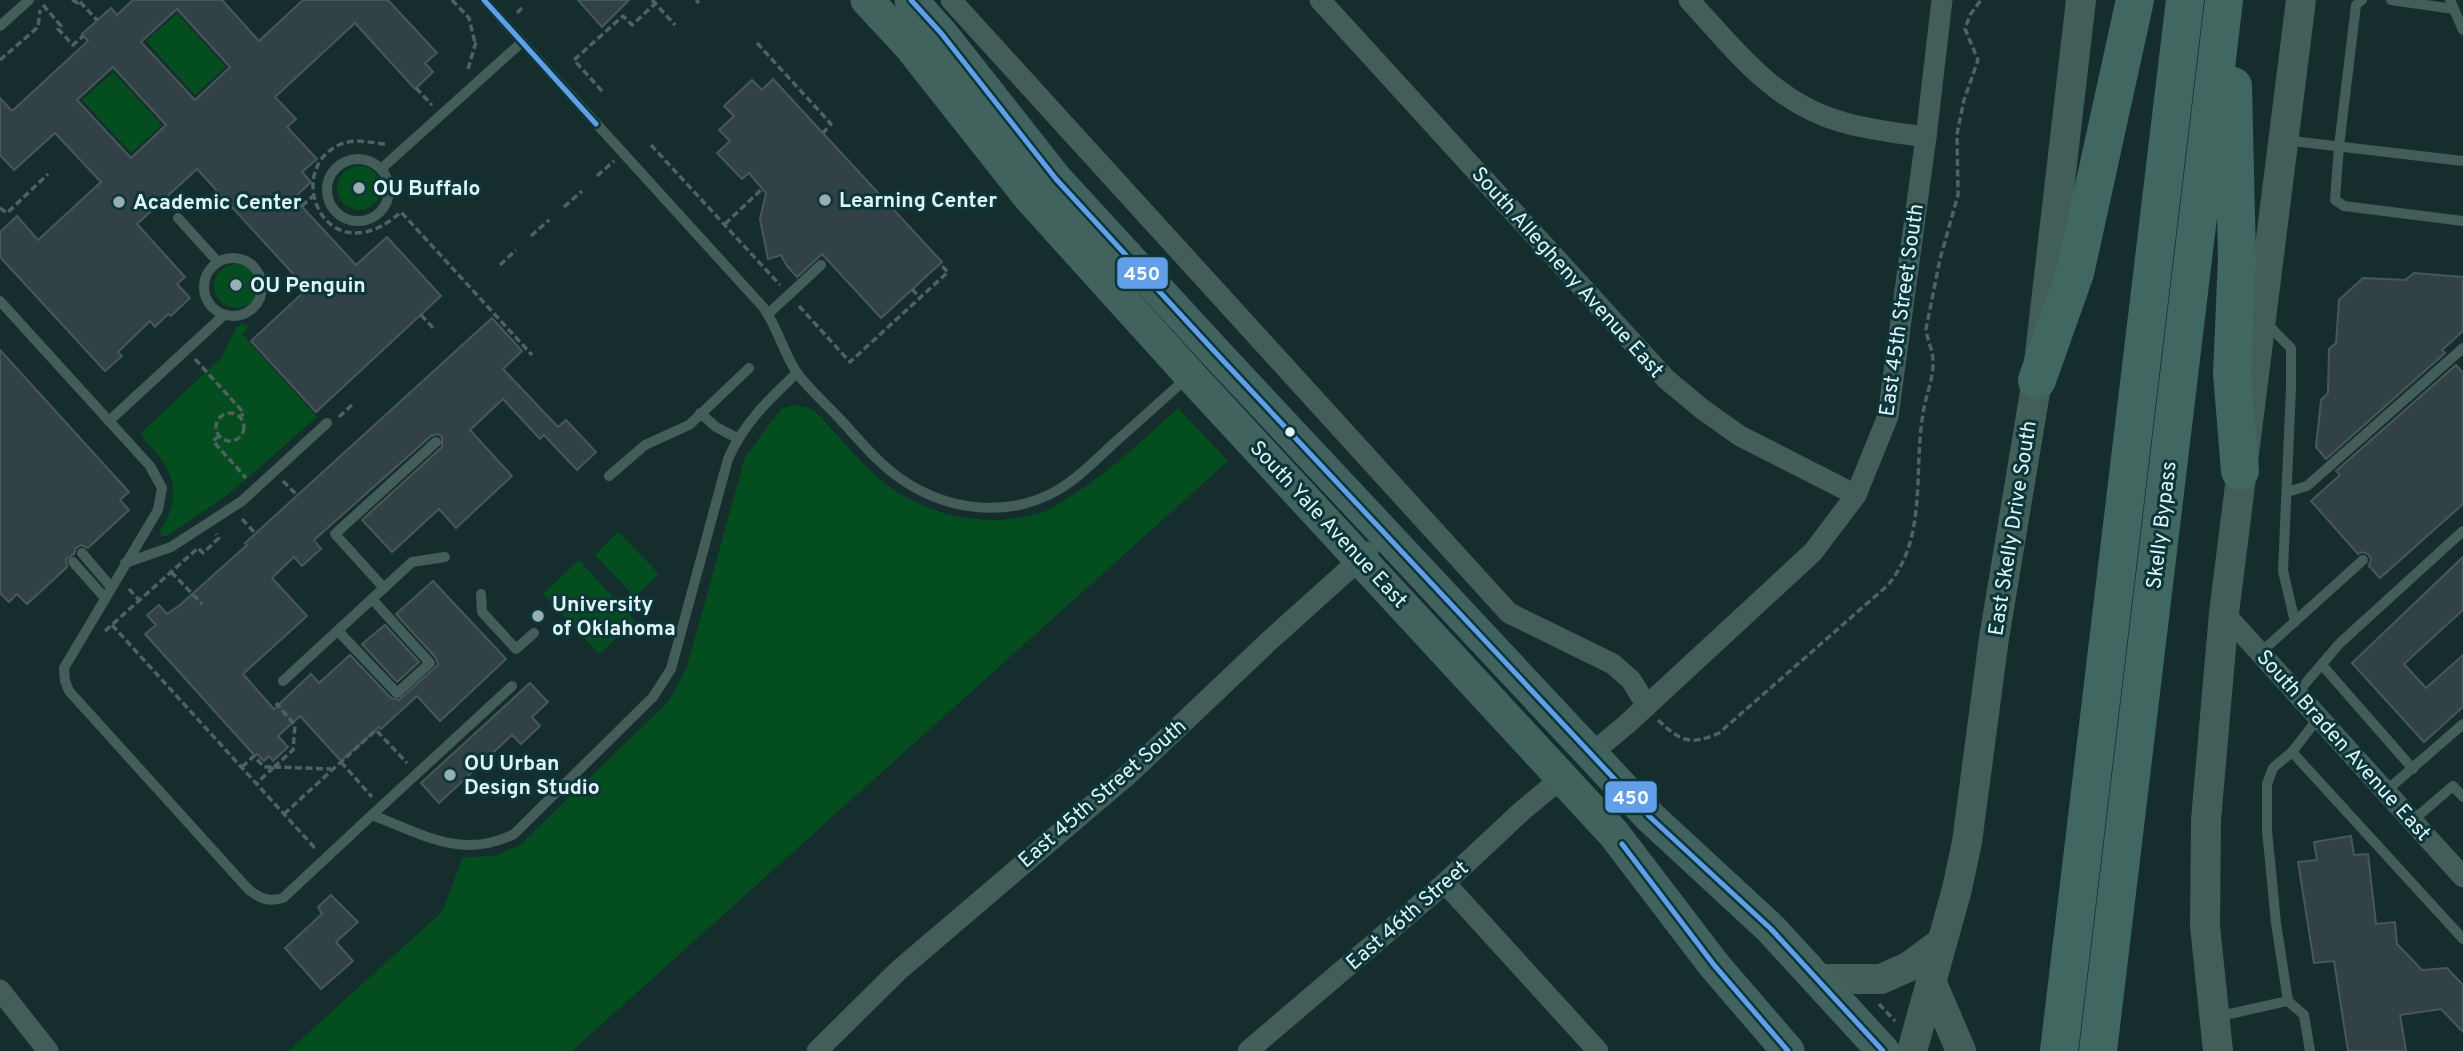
<svg xmlns="http://www.w3.org/2000/svg" width="2463" height="1051" viewBox="0 0 2463 1051" font-family="Overpass,sans-serif">
  <style>
    .green { fill: #044d1e }
    .building { fill: #314145; stroke: #47575b; stroke-width: 2; fill-rule: evenodd }
    .lines { fill: none; stroke-linecap: round; stroke-linejoin: round }
    .path { stroke: #4e625f; stroke-width: 3.5; stroke-dasharray: 7 3.5; stroke-linecap: butt }
    .lane { stroke: #435d58; stroke-width: 10 }
    .street { stroke: #435d58; stroke-width: 21 }
    .secondary { stroke: #425e58; stroke-width: 30 }
    .primary { stroke: #42635d; stroke-width: 33 }
    .highway { stroke: #406760; stroke-width: 38 }
    .bus-1-casing { stroke: #0c3639; stroke-width: 10 }
    .bus-1 { stroke: #61a0e8; stroke-width: 5 }
    .poi-dot { fill: #99aeb0; stroke: #0c3639; stroke-width: 2.5 }
    .bus-dot { fill: #dff4f6; stroke: #0c3639; stroke-width: 2.5 }
    .labels { text-anchor: middle; stroke-width: 6; stroke-linejoin: round; paint-order: stroke }
    .poi-label { font-size: 21px; font-weight: bold; fill: #dff4f6; stroke: #0c3639; text-anchor: start }
    .street-label { font-size: 21px; fill: #dff4f6; stroke: #0c3639 }
    .line-badge { stroke: #0c3639; stroke-width: 2.5 }
    .badge-label { font-size: 19px; text-anchor: middle; font-weight: bold; fill: #fff }
  </style>
  <rect width="100%" height="100%" fill="#162d2e"/>
  <!-- green -->
  <g class="green">
    <polygon points="177,13 226,67 195,95 146,41"/>
    <polygon points="113,72 162,125 131,153 82,100"/>
    <circle cx="359" cy="188" r="22"/>
    <circle cx="236" cy="286" r="22"/>
    <path d="M242,323L249,327L242,334L317,417L229,494L167,536H162L160,530C176,507 179,483 161,459C155,450 145,443 141,433L221,358L236,328Z"/>
    <path d="M794,405L809,408L817,413C836,433 854,456 875,475C916,512 974,528 1028,516C1034,514 1042,513 1048,510C1096,484 1138,445 1178,408L1228,461L572,1051H288L442,912L463,857L495,856L520,845L669,701L687,667L745,457L781,409Z"/>
    <polygon points="618,532 659,574 635,597 595,555"/>
    <polygon points="579,560 635,621 599,654 543,594"/>
  </g>
  <!-- building -->
  <g class="building">
    <path d="M133,0H222L259,41L303,0H388L437,53L425,63L433,72L415,89L355,23L275,97L296,119L287,127L317,159L302,172L311,182L294,198L356,265L387,237L441,296L316,412L251,341L307,289L197,169L137,224L185,277L177,284L190,298L171,316L168,314L155,327L150,321L118,352L122,356L105,371L0,257V232L17,216L38,240L101,182L55,133L14,170L0,155V98L12,111L88,41L82,34L111,8L117,15ZM177,9L230,67L195,100L141,42ZM113,67L166,125L131,158L77,100Z"/>
    <polygon points="578,0 629,0 602,27"/>
    <polygon points="773,79 942,262 881,318 822,254 797,277 787,266 781,255 768,259 760,219 766,193 749,173 742,179 717,153 730,141 719,130 734,116 724,106 752,80 762,90"/>
    <polygon points="2414,273 2463,277 2463,331 2442,350 2445,353 2326,459 2316,447 2321,400 2328,393 2329,349 2336,343 2339,300 2363,278 2405,280"/>
    <polygon points="492,318 522,351 503,369 558,427 566,420 596,452 577,470 544,435 540,439 503,399 470,430 512,476 456,528 439,509 392,552 362,520 442,447 442,437 438,434 431,436 314,540 321,549 302,566 294,557 272,578 307,616 243,674 274,709 311,674 319,683 350,655 391,698 399,700 438,665 436,658 396,614 433,581 506,659 440,721 417,696 381,729 379,727 341,761 300,716 278,736 288,747 273,761 269,756 264,761 257,754 255,756 145,634 156,625 147,615 159,605 167,614 180,605 247,545 245,543"/>
    <polygon points="0,350 129,492 120,500 129,510 88,548 81,545 76,548 74,554 66,559 67,567 27,604 17,594 9,602 0,593"/>
    <polygon points="2456,365 2463,373 2463,504 2380,578 2369,566 2371,559 2368,554 2362,552 2358,554 2311,501 2340,475 2336,471"/>
    <polygon points="2463,557 2463,610 2404,664 2426,688 2463,655 2463,707 2424,742 2352,663"/>
    <polygon points="385,625 419,662 397,682 362,644"/>
    <polygon points="530,683 548,702 532,717 540,726 521,744 512,735 439,803 421,783"/>
    <polygon points="2351,836 2354,855 2368,854 2376,924 2395,922 2397,944 2422,970 2447,968 2463,985 2463,1032 2441,1009 2400,1015 2406,1051 2348,1051 2334,961 2314,963 2298,862 2317,860 2314,842"/>
    <polygon points="331,895 358,922 336,942 353,961 321,989 285,948 322,914 318,907"/>
  </g>
  <g class="lines">
    <!-- path -->
    <g class="path">
      <polyline points="72,0 78,3 81,0"/>
      <polyline points="452,0 469,18 475,43"/>
      <polyline points="652,0 675,25"/>
      <polyline points="696,0 699,3"/>
      <polyline points="80,2 97,20"/>
      <polyline points="43,5 61,26 58,29 73,45 83,36"/>
      <polyline points="517,13 524,6"/>
      <polyline points="757,43 831,124 823,133"/>
      <polyline points="0,60 38,27 40,10"/>
      <polyline points="468,69 476,42"/>
      <polyline points="416,88 431,104 430,105"/>
      <polyline points="602,91 574,60 623,16 632,25 659,0"/>
      <path d="M385,144C370,143 356,138 341,144C280,170 327,278 401,212L532,355"/>
      <polyline points="651,145 780,285"/>
      <polyline points="597,176 614,161"/>
      <polyline points="302,206 313,196"/>
      <polyline points="564,207 582,191"/>
      <polyline points="0,208 7,213 48,174"/>
      <polyline points="725,224 762,189"/>
      <polyline points="531,236 549,220"/>
      <polyline points="500,265 516,250"/>
      <polyline points="912,289 920,298"/>
      <polyline points="799,306 850,362 948,272 940,264"/>
      <polyline points="421,315 435,330"/>
      <polyline points="195,359 244,413 240,417"/>
      <circle cx="230" cy="427" r="14"/>
      <polyline points="339,417 353,404"/>
      <polyline points="219,436 213,441 246,478"/>
      <polyline points="283,481 297,495"/>
      <polyline points="242,519 255,533"/>
      <polyline points="171,572 202,604"/>
      <polyline points="129,589 139,600"/>
      <polyline points="112,625 314,847 316,845"/>
      <polyline points="105,631 198,548 203,553 219,538 216,534"/>
      <path d="M1658,720C1680,741 1690,746 1719,733L1887,586C1928,539 1913,472 1923,414C1925,397 1934,378 1933,361C1933,350 1927,340 1926,329L1940,259L1958,195L1957,134L1964,100L1978,60L1965,29L1970,15L1981,0"/>
      <polyline points="341,762 372,797"/>
      <polyline points="242,767 254,756 264,767 274,767 257,783"/>
      <polyline points="274,767 293,750 295,725 276,703"/>
      <polyline points="274,767 331,769"/>
      <polyline points="284,814 376,730 407,763"/>
      <polyline points="1879,1004 1895,1021"/>
    </g>
    <!-- lane -->
    <g class="lane">
      <path d="M484,0L763,307C778,328 783,352 797,373C809,389 826,404 840,419C859,440 878,463 901,479C946,510 1006,519 1056,491C1077,479 1095,461 1113,444C1138,422 1163,399 1188,377"/>
      <polyline points="2362,0 2356,5 2339,146 2335,200 2344,206 2463,221"/>
      <polyline points="2391,0 2454,9"/>
      <polyline points="2450,0 2463,30"/>
      <polyline points="0,26 29,0"/>
      <polyline points="2284,140 2463,161"/>
      <circle cx="358" cy="190" r="31"/>
      <polyline points="381,169 522,42"/>
      <polyline points="178,218 218,262"/>
      <circle cx="233" cy="287" r="29"/>
      <path d="M0,301L150,466L162,488L158,510L64,668L65,681L69,691L249,890C261,899 268,902 283,898L372,815C422,834 462,860 514,834L653,697L671,669L728,459C744,423 769,399 797,373"/>
      <polyline points="768,314 821,265"/>
      <polyline points="2265,322 2291,348 2291,388 2283,571 2295,622"/>
      <polyline points="700,413 716,427 737,438"/>
      <polyline points="109,421 224,315"/>
      <polyline points="609,476 645,445 689,425 749,368"/>
      <polyline points="2287,492 2307,486 2463,348"/>
      <polyline points="82,553 111,587"/>
      <polyline points="73,562 105,598"/>
      <polyline points="125,563 171,547 242,501 327,423"/>
      <polyline points="384,588 335,534 436,442"/>
      <polyline points="481,594 482,612 516,649 534,633"/>
      <polyline points="338,631 397,693 430,663 372,599"/>
      <polyline points="2260,653 2363,560"/>
      <polyline points="2322,665 2413,769"/>
      <polyline points="283,681 412,562 445,557"/>
      <polyline points="2297,693 2340,643 2463,531"/>
      <polyline points="2292,752 2463,939"/>
      <polyline points="2386,791 2463,724"/>
      <polyline points="372,815 512,686"/>
      <polyline points="2412,821 2453,786 2463,797"/>
      <polyline points="2216,1017 2288,1001"/>
      <polyline points="2310,1051 2304,1015 2288,1001 2276,923 2267,830 2267,784 2273,768 2292,752 2319,717"/>
    </g>
    <!-- street -->
    <g class="street">
      <polyline points="951,0 1509,613 1613,664 1631,680 1647,706"/>
      <polyline points="1320,0 1666,379 1702,409 1740,436 1856,495"/>
      <path d="M1689,0C1734,49 1775,104 1842,122C1869,130 1898,133 1926,137"/>
      <polyline points="2224,613 2463,877"/>
      <polyline points="1591,754 1627,724 1813,552 1856,495 1888,416 1926,137 1942,0"/>
      <polyline points="1445,883 1598,1051"/>
      <polyline points="0,990 48,1051"/>
      <polyline points="817,1051 899,970 1130,773 1268,642 1368,552"/>
      <polyline points="1248,1051 1445,883 1523,810 1563,777"/>
    </g>
    <!-- secondary -->
    <g class="secondary">
      <polyline points="1819,979 1881,979 1908,967 1942,942"/>
      <polyline points="1931,981 1961,1051"/>
      <polyline points="1912,1051 1957,889 1967,842 1994,638 2037,380 2081,0"/>
      <polyline points="2218,1051 2205,926 2206,820 2224,613 2301,0"/>
    </g>
    <!-- primary -->
    <g class="primary">
      <polyline points="867,0 909,45 1030,198 1190,375 1614,834 1714,965 1788,1051"/>
      <polyline points="911,0 941,33 1056,179 1215,352 1650,817 1771,929 1883,1051"/>
    </g>
    <!-- highway -->
    <g class="highway">
      <polyline points="2233,86 2237,258 2232,374 2240,471"/>
      <polyline points="2037,380 2075,273 2135,0"/>
      <polyline points="2059,1051 2185,0"/>
      <polyline points="2098,1051 2224,0"/>
    </g>
    <!-- bus-1 casing -->
    <g class="bus-1-casing">
      <g id="bus-1">
        <polyline points="484,0 596,124"/>
        <polyline points="911,0 941,33 1056,179 1215,352 1650,817 1771,929 1883,1051"/>
        <polyline points="1622,844 1714,965 1788,1051"/>
      </g>
    </g>
    <!-- bus-1 -->
    <use href="#bus-1" class="bus-1"/>
  </g>
  <!-- markers -->
  <g class="poi-dot">
    <circle cx="359" cy="188" r="7"/>
    <circle cx="825" cy="200" r="7"/>
    <circle cx="119" cy="202" r="7"/>
    <circle cx="236" cy="285" r="7"/>
    <circle cx="538" cy="616" r="7"/>
    <circle cx="450" cy="775" r="7"/>
  </g>
  <circle class="bus-dot" cx="1290" cy="432" r="6"/>
  <g class="labels">
    <!-- poi labels -->
    <g class="poi-label">
      <text x="373" y="195">OU Buffalo</text>
      <text x="839" y="207">Learning Center</text>
      <text x="133" y="209">Academic Center</text>
      <text x="250" y="292">OU Penguin</text>
      <text x="552" y="611">University<tspan x="552" dy="24">of Oklahoma</tspan></text>
      <text x="464" y="770">OU Urban<tspan x="464" dy="24">Design Studio</tspan></text>
    </g>
    <!-- street labels -->
    <g class="street-label">
      <text transform="translate(1568 272) rotate(48)" y="7">South Allegheny Avenue East</text>
      <text transform="translate(1901 310) rotate(-82)" y="7">East 45th Street South</text>
      <text transform="translate(1329 524) rotate(47)" y="7">South Yale Avenue East</text>
      <text transform="translate(2161 525) rotate(-83)" y="7">Skelly Bypass</text>
      <text transform="translate(2012 528) rotate(-81)" y="7">East Skelly Drive South</text>
      <text transform="translate(2344 745) rotate(48)" y="7">South Braden Avenue East</text>
      <text transform="translate(1102 793) rotate(-41)" y="7">East 45th Street South</text>
      <text transform="translate(1407 915) rotate(-41)" y="7">East 46th Street</text>
    </g>
  </g>
  <g class="line-badge">
    <rect x="1116" y="256" width="53" height="34" rx="7" fill="#61a0e8"/>
    <rect x="1604" y="780" width="54" height="34" rx="7" fill="#61a0e8"/>
  </g>
  <g class="badge-label">
    <text x="1142" y="280">450</text>
    <text x="1631" y="804">450</text>
  </g>
</svg>
